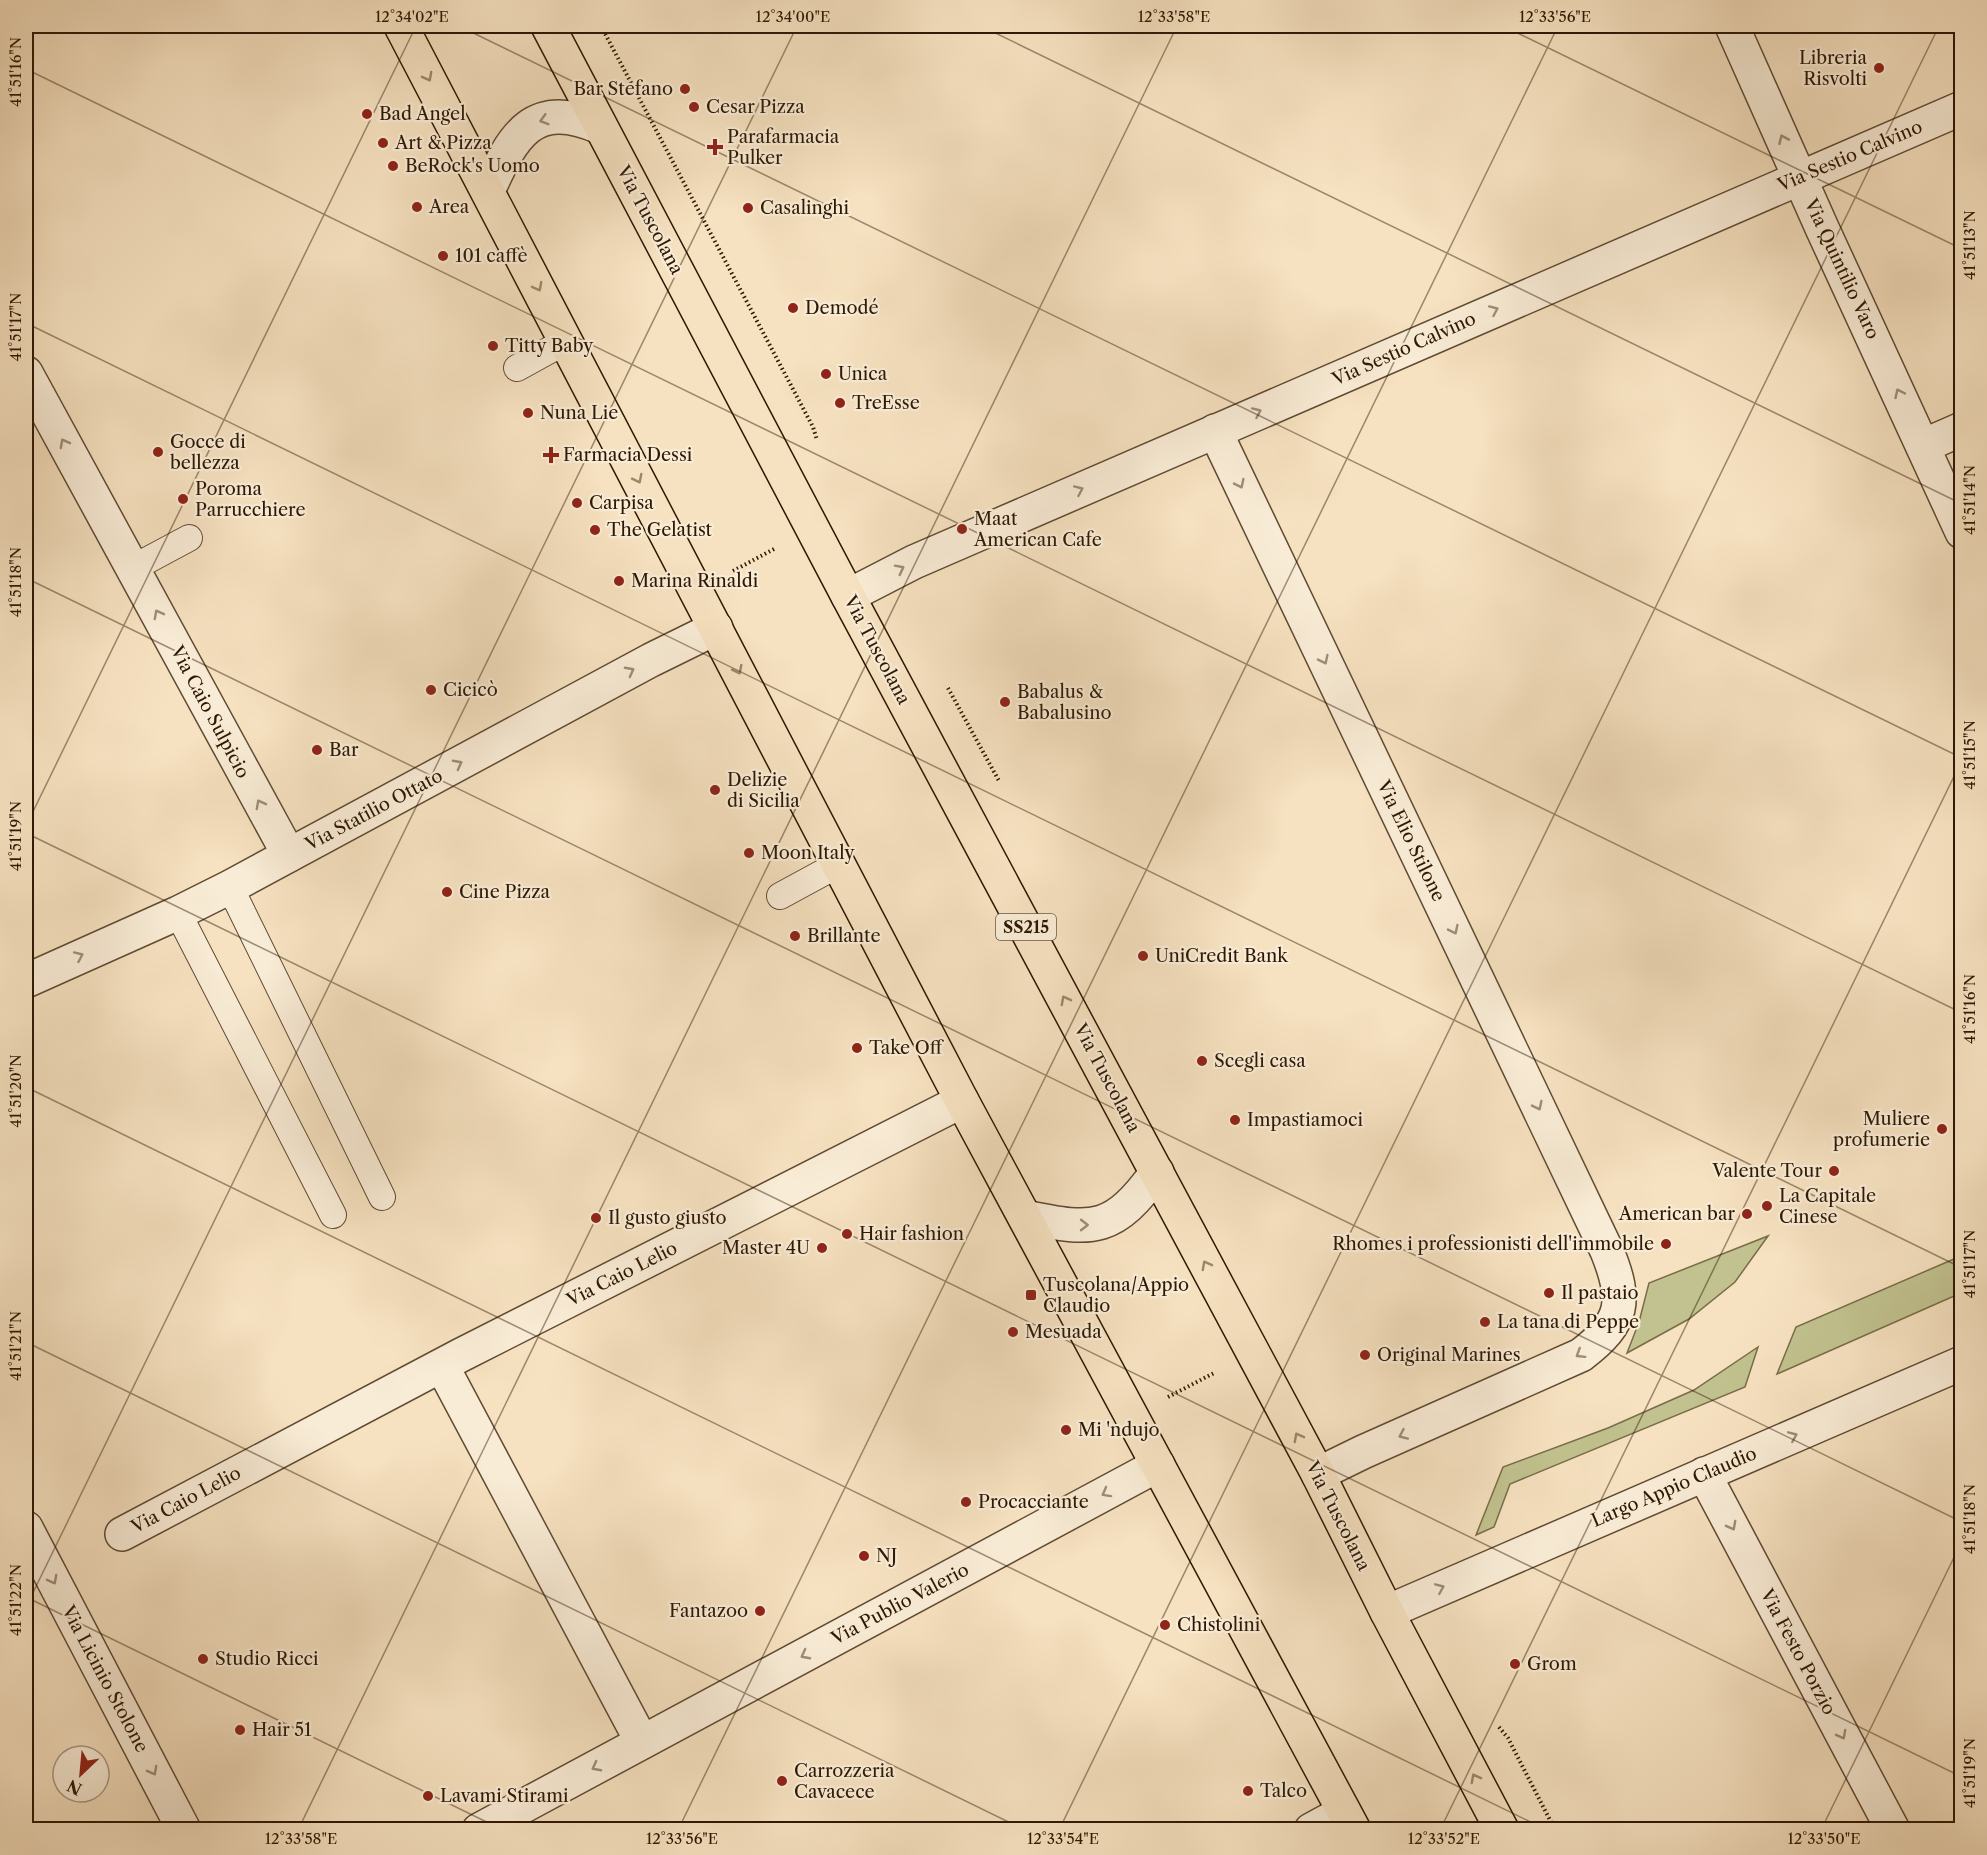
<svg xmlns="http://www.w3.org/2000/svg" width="1987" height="1855" viewBox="0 0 1987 1855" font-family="'Libre Caslon Text',serif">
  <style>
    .green { fill: #c1c28f; stroke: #786d49; stroke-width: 1.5 }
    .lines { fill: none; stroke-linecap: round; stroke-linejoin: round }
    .lane-casing { stroke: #604a32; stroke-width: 28 }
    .street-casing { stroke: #604a32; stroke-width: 36 }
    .primary-casing { stroke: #2e1803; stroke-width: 36 }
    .path { stroke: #2e1803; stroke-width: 4; stroke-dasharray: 1.5 3; stroke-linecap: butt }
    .lane { stroke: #f9ecd6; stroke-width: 26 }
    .street { stroke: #f9ecd6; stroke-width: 33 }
    .primary { stroke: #f6e1c0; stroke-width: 33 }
    .oneway { stroke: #9c876b }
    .oneway2 { stroke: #9e8d77 }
    .ticks { fill: none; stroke: #2e1803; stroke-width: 1.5; stroke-opacity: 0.45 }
    .poi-dot { fill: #8f2418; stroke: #f9ecd6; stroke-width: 2 }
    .labels { text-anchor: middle; stroke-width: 4.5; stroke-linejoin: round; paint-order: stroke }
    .shield { fill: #f9ecd6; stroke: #6b5842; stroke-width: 1.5 }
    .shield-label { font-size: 16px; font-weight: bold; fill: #2e1803 }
    .poi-label { font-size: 18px; fill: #2e1803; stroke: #f9ecd6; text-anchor: start }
    .street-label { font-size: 18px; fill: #2e1803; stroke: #f9ecd6 }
    .neatline { fill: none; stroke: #2e1803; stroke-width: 2 }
    .ticks-label { font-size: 15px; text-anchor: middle; fill: #2e1803 }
  </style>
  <rect width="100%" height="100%" fill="#f6e1c0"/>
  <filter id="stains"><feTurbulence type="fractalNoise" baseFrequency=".00333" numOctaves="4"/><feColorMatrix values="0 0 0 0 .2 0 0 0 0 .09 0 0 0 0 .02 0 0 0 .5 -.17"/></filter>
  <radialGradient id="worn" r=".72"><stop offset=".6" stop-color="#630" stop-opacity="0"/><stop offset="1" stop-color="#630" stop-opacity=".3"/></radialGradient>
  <!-- green -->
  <g class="green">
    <polygon points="1768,1236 1735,1282 1689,1319 1627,1353 1639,1322 1649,1283"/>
    <polygon points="1961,1256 1961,1293 1777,1374 1796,1327"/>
    <polygon points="1758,1347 1745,1387 1510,1484 1494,1527 1476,1535 1503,1467 1608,1428 1694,1390"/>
  </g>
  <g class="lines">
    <!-- lane casing -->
    <g class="lane-casing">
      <g id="lane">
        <polyline points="517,368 566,341"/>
        <polyline points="133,568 189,538"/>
        <polyline points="230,887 382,1197"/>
        <polyline points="780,896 839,864"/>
        <polyline points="178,913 333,1215"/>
      </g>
    </g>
    <!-- street casing -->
    <g class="street-casing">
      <g id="street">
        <polyline points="1732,26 1822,228 1962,532"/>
        <path d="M488,191C513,135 533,98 600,127"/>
        <polyline points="26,373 289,855"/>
        <path d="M1215,431L1607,1251C1627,1300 1625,1322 1581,1355L1363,1452L1318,1474"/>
        <polyline points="1923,446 1962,429"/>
        <polyline points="848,596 914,562 1962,108"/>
        <polyline points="26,981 178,913 230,887 651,660 716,628"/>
        <path d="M1026,1217C1095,1232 1114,1231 1157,1172"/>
        <polyline points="442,1366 642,1742"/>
        <polyline points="1704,1474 1893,1830"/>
        <polyline points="26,1528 184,1830"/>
        <polyline points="122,1534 461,1355 962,1101"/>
        <polyline points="1387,1612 1962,1363"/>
        <polyline points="479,1830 1158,1465"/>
        <polyline points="1311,1830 1344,1812"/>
      </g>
    </g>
    <!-- primary casing -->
    <g class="primary-casing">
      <g id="primary">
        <polyline points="401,26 962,1101 1354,1830"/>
        <polyline points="548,26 848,596 1318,1474 1387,1612 1502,1830"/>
      </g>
    </g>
    <!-- path -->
    <g class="path">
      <polyline points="601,26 813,427 817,440"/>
      <polyline points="733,571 774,549"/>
      <polyline points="948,688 999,781"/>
      <polyline points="1168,1397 1214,1373"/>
      <polyline points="1499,1727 1508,1738 1555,1830"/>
    </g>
    <!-- lane -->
    <use href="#lane" class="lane"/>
    <!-- street -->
    <use href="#street" class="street"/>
    <!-- primary -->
    <use href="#primary" class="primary"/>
  </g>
  <!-- one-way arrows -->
  <defs><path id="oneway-chevron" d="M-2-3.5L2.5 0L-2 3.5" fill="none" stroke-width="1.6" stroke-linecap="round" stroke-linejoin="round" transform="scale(1.5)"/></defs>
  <g class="oneway">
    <use href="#oneway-chevron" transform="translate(428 77) rotate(62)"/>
    <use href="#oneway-chevron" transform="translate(538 287) rotate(62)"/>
    <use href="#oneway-chevron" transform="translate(638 479) rotate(63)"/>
    <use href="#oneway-chevron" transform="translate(738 670) rotate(63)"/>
    <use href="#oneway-chevron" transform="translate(1065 1000) rotate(-118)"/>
    <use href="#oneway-chevron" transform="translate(1206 1265) rotate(-118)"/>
    <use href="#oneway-chevron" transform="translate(1298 1437) rotate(-118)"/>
    <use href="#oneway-chevron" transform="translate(1475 1778) rotate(-118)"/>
  </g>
  <g class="oneway2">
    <use href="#oneway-chevron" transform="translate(544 120) rotate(164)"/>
    <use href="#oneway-chevron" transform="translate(1783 139) rotate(-114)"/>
    <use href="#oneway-chevron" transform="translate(1494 310) rotate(-24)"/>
    <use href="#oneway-chevron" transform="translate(1899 393) rotate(-115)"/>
    <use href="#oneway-chevron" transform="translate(1257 412) rotate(-24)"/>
    <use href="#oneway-chevron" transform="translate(64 443) rotate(-118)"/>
    <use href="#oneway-chevron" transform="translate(1240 484) rotate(64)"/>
    <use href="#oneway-chevron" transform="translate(1079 490) rotate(-24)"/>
    <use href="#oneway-chevron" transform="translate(900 569) rotate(-27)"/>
    <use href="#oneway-chevron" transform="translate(158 614) rotate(-118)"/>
    <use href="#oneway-chevron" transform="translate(1324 660) rotate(64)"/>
    <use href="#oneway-chevron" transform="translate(630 671) rotate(-28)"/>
    <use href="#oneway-chevron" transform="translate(458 764) rotate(-28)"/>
    <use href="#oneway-chevron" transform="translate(260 804) rotate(-118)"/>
    <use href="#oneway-chevron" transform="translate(1454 930) rotate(64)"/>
    <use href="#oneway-chevron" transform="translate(79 956) rotate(-24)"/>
    <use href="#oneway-chevron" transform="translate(1538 1106) rotate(64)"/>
    <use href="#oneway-chevron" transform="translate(1084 1225)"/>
    <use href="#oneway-chevron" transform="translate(1580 1354) rotate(148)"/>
    <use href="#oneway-chevron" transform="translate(1403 1435) rotate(156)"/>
    <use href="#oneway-chevron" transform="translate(1793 1436) rotate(-23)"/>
    <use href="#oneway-chevron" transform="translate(1106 1493) rotate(151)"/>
    <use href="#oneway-chevron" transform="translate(1732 1526) rotate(62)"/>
    <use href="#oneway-chevron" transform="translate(53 1580) rotate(62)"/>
    <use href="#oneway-chevron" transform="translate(1440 1588) rotate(-23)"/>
    <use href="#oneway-chevron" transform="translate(805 1655) rotate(152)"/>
    <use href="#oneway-chevron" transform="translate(1842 1735) rotate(62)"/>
    <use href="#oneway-chevron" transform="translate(596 1767) rotate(152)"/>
    <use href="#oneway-chevron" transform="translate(153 1771) rotate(62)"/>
  </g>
  <!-- ticks -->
  <path class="ticks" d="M459,26L1962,758M981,26L1962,504M1503,26L1962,249M26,45L35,26M26,69L1962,1013M26,323L1962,1268M26,578L1962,1522M26,826L416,26M26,833L1962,1777M26,1087L1547,1830M26,1342L1025,1830M26,1597L503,1830M26,1607L797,26M298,1830L1177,26M678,1830L1558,26M1059,1830L1939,26M1440,1830L1962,760M1821,1830L1962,1541"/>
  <!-- markers -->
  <g class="poi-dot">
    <circle cx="1879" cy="68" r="6"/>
    <circle cx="685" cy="89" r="6"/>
    <circle cx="694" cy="107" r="6"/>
    <circle cx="367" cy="114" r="6"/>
    <circle cx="383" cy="143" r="6"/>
    <path d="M712 138h6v6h6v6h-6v6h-6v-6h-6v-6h6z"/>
    <circle cx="393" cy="166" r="6"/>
    <circle cx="417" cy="207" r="6"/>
    <circle cx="748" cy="208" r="6"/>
    <circle cx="443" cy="256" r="6"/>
    <circle cx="793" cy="308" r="6"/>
    <circle cx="493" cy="346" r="6"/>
    <circle cx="826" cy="374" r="6"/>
    <circle cx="840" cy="403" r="6"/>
    <circle cx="528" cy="413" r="6"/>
    <circle cx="158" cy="452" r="6"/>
    <path d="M548 446h6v6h6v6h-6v6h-6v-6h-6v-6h6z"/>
    <circle cx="183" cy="499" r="6"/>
    <circle cx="577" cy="503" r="6"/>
    <circle cx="962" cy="529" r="6"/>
    <circle cx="595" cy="530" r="6"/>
    <circle cx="619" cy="581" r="6"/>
    <circle cx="431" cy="690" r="6"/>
    <circle cx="1005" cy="702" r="6"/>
    <circle cx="317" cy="750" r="6"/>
    <circle cx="715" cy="790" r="6"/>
    <circle cx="749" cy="853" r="6"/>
    <circle cx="447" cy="892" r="6"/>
    <circle cx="795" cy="936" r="6"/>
    <circle cx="1143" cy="956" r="6"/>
    <circle cx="857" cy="1048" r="6"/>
    <circle cx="1202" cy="1061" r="6"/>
    <circle cx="1235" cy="1120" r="6"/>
    <circle cx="1942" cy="1129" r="6"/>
    <circle cx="1834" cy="1171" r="6"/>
    <circle cx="1767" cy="1206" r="6"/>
    <circle cx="1747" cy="1214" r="6"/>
    <circle cx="596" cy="1218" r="6"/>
    <circle cx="847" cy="1234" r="6"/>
    <circle cx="1666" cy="1244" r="6"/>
    <circle cx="822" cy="1248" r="6"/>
    <circle cx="1549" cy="1293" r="6"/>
    <rect x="1025" y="1289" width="12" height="12" rx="3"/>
    <circle cx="1485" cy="1322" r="6"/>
    <circle cx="1013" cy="1332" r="6"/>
    <circle cx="1365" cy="1355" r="6"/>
    <circle cx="1066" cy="1430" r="6"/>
    <circle cx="966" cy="1502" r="6"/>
    <circle cx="864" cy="1556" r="6"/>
    <circle cx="760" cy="1611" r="6"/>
    <circle cx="1165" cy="1625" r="6"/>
    <circle cx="203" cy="1659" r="6"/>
    <circle cx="1515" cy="1664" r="6"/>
    <circle cx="240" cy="1730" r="6"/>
    <circle cx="782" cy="1781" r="6"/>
    <circle cx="1248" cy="1791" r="6"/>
    <circle cx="428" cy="1796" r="6"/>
  </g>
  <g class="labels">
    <!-- shield labels -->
    <rect class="shield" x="996" y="914" width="60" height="26" rx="4.5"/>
    <g class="shield-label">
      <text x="1026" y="933">SS215</text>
    </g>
    <!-- poi labels -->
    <g class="poi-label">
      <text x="1867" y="64" text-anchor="end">Libreria<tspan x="1867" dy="21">Risvolti</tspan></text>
      <text x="673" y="95" text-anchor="end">Bar Stefano</text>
      <text x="706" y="113">Cesar Pizza</text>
      <text x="379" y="120">Bad Angel</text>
      <text x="727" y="143">Parafarmacia<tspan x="727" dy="21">Pulker</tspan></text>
      <text x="395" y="149">Art &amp; Pizza</text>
      <text x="405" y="172">BeRock's Uomo</text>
      <text x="429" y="213">Area</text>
      <text x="760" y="214">Casalinghi</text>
      <text x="455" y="262">101 caffè</text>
      <text x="805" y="314">Demodé</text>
      <text x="505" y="352">Titty Baby</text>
      <text x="838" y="380">Unica</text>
      <text x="852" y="409">TreEsse</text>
      <text x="540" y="419">Nuna Lie</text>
      <text x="170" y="448">Gocce di<tspan x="170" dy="21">bellezza</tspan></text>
      <text x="563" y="461">Farmacia Dessi</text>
      <text x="195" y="495">Poroma<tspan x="195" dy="21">Parrucchiere</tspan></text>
      <text x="589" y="509">Carpisa</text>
      <text x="974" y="525">Maat<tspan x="974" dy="21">American Cafe</tspan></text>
      <text x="607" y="536">The Gelatist</text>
      <text x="631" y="587">Marina Rinaldi</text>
      <text x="443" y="696">Cicicò</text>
      <text x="1017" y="698">Babalus &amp;<tspan x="1017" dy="21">Babalusino</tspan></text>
      <text x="329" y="756">Bar</text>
      <text x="727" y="786">Delizie<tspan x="727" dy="21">di Sicilia</tspan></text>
      <text x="761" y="859">Moon Italy</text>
      <text x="459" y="898">Cine Pizza</text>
      <text x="807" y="942">Brillante</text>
      <text x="1155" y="962">UniCredit Bank</text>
      <text x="869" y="1054">Take Off</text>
      <text x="1214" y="1067">Scegli casa</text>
      <text x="1930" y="1125" text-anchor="end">Muliere<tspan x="1930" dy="21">profumerie</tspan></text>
      <text x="1247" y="1126">Impastiamoci</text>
      <text x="1822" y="1177" text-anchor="end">Valente Tour</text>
      <text x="1779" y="1202">La Capitale<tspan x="1779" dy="21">Cinese</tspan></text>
      <text x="1735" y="1220" text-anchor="end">American bar</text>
      <text x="608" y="1224">Il gusto giusto</text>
      <text x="859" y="1240">Hair fashion</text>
      <text x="1654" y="1250" text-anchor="end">Rhomes i professionisti dell'immobile</text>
      <text x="810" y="1254" text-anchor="end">Master 4U</text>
      <text x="1043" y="1291">Tuscolana/Appio<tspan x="1043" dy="21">Claudio</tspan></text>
      <text x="1561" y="1299">Il pastaio</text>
      <text x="1497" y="1328">La tana di Peppe</text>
      <text x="1025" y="1338">Mesuada</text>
      <text x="1377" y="1361">Original Marines</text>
      <text x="1078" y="1436">Mi 'ndujo</text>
      <text x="978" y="1508">Procacciante</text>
      <text x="876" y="1562">NJ</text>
      <text x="748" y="1617" text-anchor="end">Fantazoo</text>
      <text x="1177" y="1631">Chistolini</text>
      <text x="215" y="1665">Studio Ricci</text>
      <text x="1527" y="1670">Grom</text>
      <text x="252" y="1736">Hair 51</text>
      <text x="794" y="1777">Carrozzeria<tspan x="794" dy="21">Cavacece</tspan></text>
      <text x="1260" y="1797">Talco</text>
      <text x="440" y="1802">Lavami Stirami</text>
    </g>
    <!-- street labels -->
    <g class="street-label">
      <text transform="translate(1850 156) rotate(-23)" y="6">Via Sestio Calvino</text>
      <text transform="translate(650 220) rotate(62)" y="6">Via Tuscolana</text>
      <text transform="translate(1842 269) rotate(65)" y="6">Via Quintilio Varo</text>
      <text transform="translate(1404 349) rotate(-24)" y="6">Via Sestio Calvino</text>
      <text transform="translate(877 650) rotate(62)" y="6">Via Tuscolana</text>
      <text transform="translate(210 712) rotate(62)" y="6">Via Caio Sulpicio</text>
      <text transform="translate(374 810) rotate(-28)" y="6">Via Statilio Ottato</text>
      <text transform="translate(1411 841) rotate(64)" y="6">Via Elio Stilone</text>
      <text transform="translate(1107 1078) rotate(62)" y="6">Via Tuscolana</text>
      <text transform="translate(622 1274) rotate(-27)" y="6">Via Caio Lelio</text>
      <text transform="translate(1674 1487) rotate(-23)" y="6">Largo Appio Claudio</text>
      <text transform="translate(186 1500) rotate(-28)" y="6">Via Caio Lelio</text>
      <text transform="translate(1338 1516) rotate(63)" y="6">Via Tuscolana</text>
      <text transform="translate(900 1604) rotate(-28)" y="6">Via Publio Valerio</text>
      <text transform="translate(1798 1652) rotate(62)" y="6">Via Festo Porzio</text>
      <text transform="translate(105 1679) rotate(62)" y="6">Via Licinio Stolone</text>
    </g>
  </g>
  <!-- margin -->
  <rect width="1987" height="1855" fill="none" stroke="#f6e1c0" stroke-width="66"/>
  <!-- north arrow -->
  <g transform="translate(81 1774) rotate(206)"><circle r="28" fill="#f9ecd6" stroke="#a89782" stroke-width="1.5"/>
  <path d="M0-4.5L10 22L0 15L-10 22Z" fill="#8f2418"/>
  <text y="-9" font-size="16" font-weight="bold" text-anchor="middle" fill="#2e1803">N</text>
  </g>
  <rect x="33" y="33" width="1921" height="1789" class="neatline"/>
  <g class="ticks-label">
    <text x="412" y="22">12°34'02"E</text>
    <text x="793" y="22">12°34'00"E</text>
    <text x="1174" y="22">12°33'58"E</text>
    <text x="1555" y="22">12°33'56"E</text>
    <text transform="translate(16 72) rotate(-90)" y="5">41°51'16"N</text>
    <text transform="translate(1970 245) rotate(-90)" y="5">41°51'13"N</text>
    <text transform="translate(16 327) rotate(-90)" y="5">41°51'17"N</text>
    <text transform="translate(1970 500) rotate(-90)" y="5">41°51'14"N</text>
    <text transform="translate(16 582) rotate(-90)" y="5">41°51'18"N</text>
    <text transform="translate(1970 755) rotate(-90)" y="5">41°51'15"N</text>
    <text transform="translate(16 836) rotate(-90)" y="5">41°51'19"N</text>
    <text transform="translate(1970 1009) rotate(-90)" y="5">41°51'16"N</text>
    <text transform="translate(16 1091) rotate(-90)" y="5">41°51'20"N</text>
    <text transform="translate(1970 1264) rotate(-90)" y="5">41°51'17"N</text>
    <text transform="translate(16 1346) rotate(-90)" y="5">41°51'21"N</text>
    <text transform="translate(1970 1519) rotate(-90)" y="5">41°51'18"N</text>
    <text transform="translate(16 1600) rotate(-90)" y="5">41°51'22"N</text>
    <text transform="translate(1970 1773) rotate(-90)" y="5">41°51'19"N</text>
    <text x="301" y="1844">12°33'58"E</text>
    <text x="682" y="1844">12°33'56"E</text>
    <text x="1063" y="1844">12°33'54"E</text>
    <text x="1444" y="1844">12°33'52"E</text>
    <text x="1824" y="1844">12°33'50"E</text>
  </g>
  <rect width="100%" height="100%" filter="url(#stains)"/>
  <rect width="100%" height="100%" fill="url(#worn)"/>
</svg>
